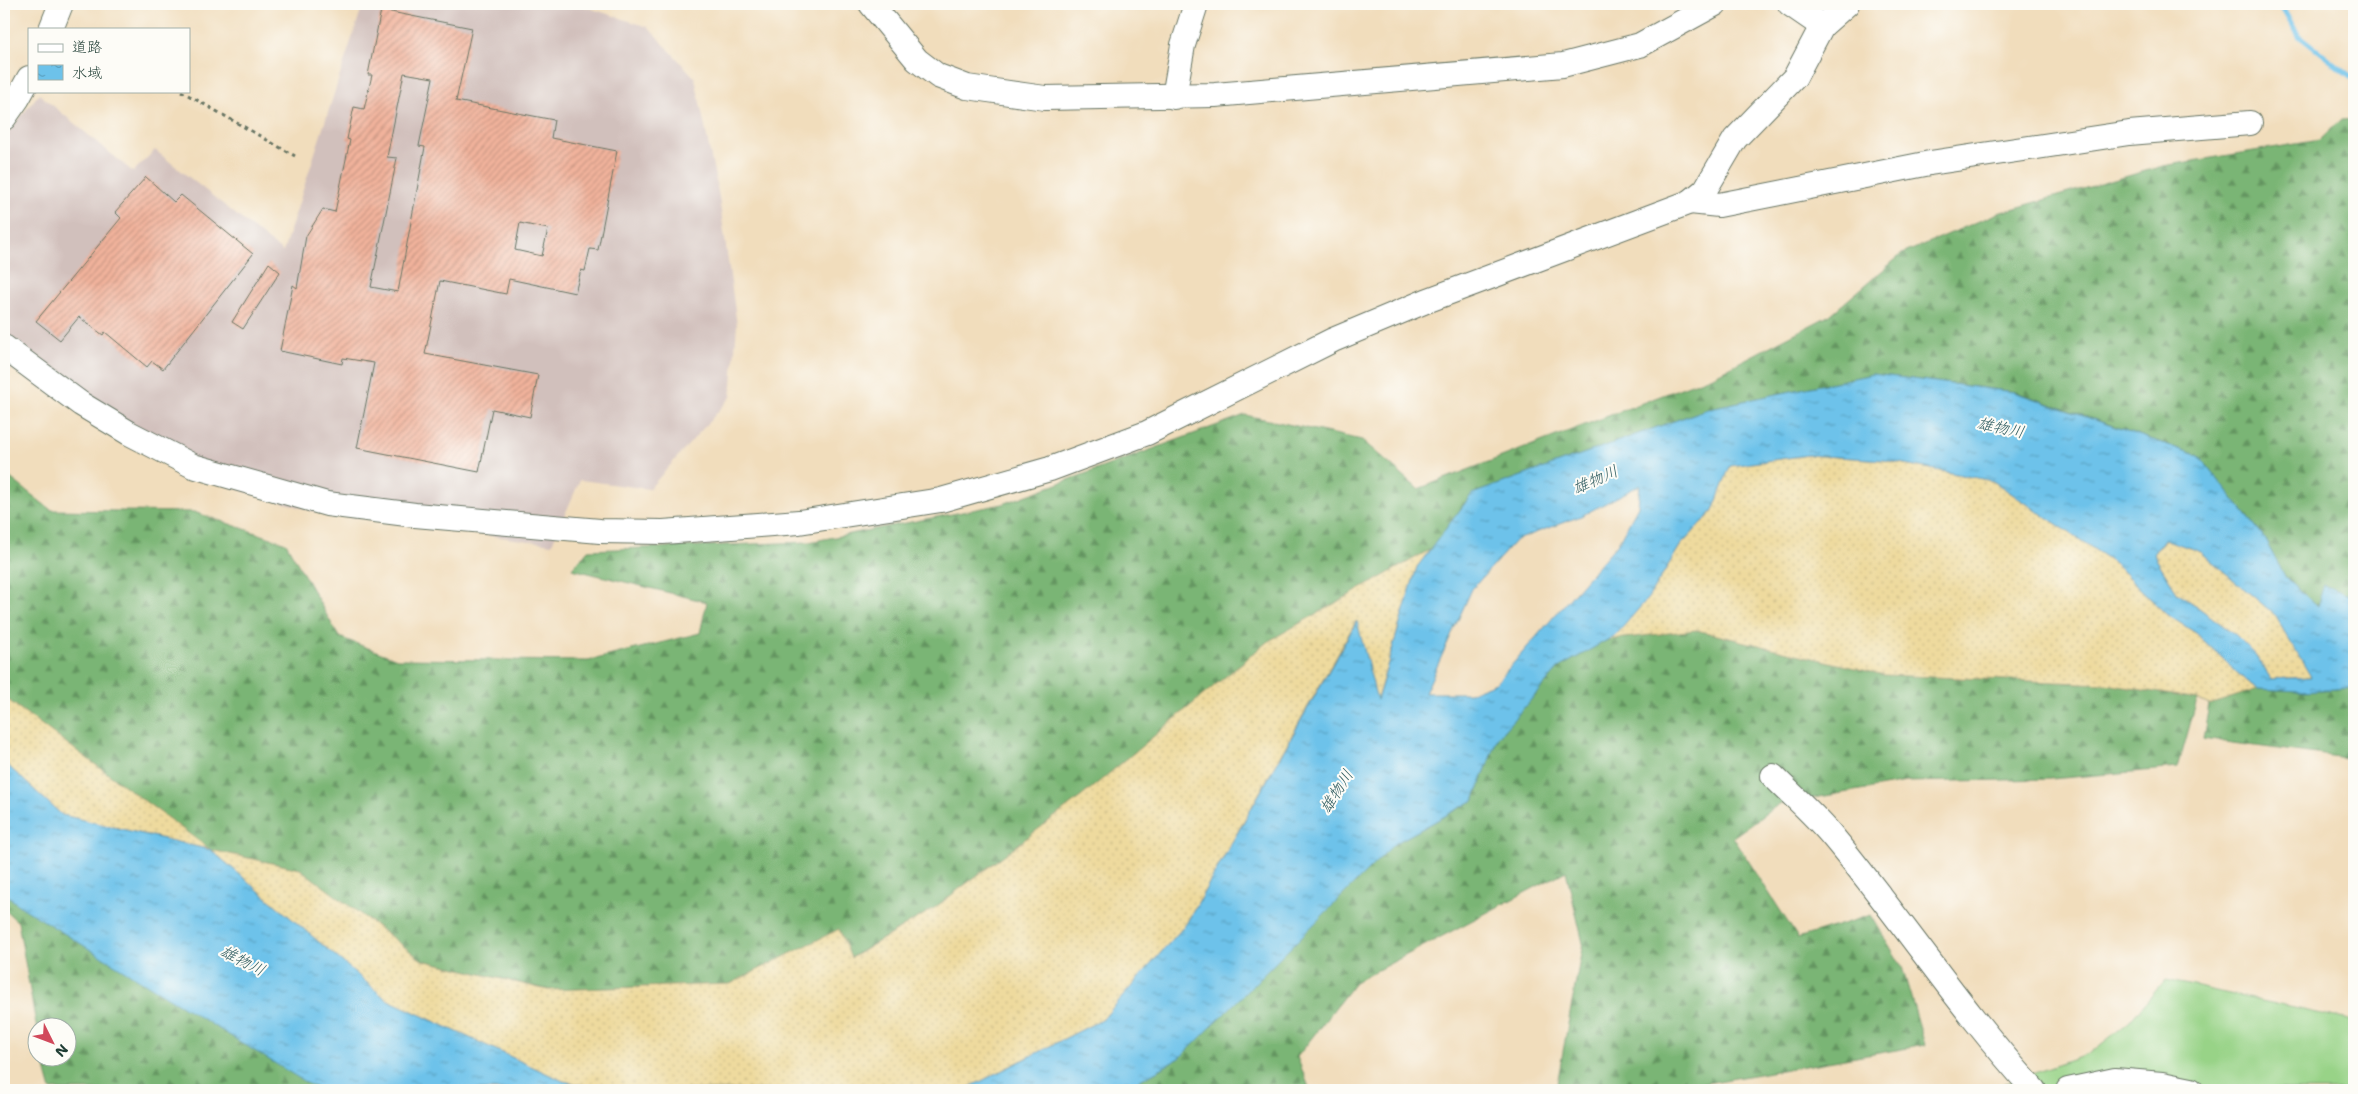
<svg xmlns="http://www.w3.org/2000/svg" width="2358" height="1094" viewBox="0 0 2358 1094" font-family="'Shantell Sans','Klee One',sans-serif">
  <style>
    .industrial { fill: #d1c0bc }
    .grass { fill: #98d387; stroke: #5c885e }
    .forest { fill: url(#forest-firs); stroke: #4c7954 }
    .sand { fill: url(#sand-dots); stroke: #868c69 }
    .water { fill: url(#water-ripples); stroke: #46808f; fill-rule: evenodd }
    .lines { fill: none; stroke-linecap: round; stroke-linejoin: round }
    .stream { stroke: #6dc2ea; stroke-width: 5 }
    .building { fill: url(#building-hatch); fill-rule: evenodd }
    .minor-casing { stroke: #687564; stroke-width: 26 }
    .path { stroke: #687564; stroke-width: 3; stroke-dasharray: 4 4; stroke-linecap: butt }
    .minor { stroke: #fff; stroke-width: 24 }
    .labels { text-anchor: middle; stroke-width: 4; stroke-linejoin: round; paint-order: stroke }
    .water-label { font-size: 16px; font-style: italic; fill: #325e62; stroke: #fdfcf7 }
  </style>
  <defs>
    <pattern id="forest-firs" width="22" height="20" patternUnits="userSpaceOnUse" patternTransform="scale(1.25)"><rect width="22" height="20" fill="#7ab574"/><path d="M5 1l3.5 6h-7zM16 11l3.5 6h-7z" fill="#639460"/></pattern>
    <pattern id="sand-dots" width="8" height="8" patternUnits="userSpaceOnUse" patternTransform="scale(1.25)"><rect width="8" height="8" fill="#eeda9e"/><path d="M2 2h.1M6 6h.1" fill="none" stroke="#ccbc89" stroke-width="1.8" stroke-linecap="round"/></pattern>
    <pattern id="water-ripples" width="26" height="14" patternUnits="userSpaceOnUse" patternTransform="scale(1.25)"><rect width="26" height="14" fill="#6dc2ea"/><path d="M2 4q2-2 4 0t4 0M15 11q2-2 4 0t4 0" fill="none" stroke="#599fbe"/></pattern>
    <pattern id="building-hatch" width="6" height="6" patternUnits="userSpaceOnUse" patternTransform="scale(1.25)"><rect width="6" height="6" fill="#f2b39c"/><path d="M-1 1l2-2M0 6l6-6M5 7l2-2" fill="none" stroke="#c39380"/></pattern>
  </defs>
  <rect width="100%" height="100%" fill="#fdfcf7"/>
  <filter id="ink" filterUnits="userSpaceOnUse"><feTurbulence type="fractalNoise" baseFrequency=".02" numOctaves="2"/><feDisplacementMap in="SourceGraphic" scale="10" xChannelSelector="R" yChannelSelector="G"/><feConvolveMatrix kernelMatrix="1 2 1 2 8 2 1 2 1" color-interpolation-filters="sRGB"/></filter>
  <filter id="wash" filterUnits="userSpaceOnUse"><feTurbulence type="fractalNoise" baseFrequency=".0096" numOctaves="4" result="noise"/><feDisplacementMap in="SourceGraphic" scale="20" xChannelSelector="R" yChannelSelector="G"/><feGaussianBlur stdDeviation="1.12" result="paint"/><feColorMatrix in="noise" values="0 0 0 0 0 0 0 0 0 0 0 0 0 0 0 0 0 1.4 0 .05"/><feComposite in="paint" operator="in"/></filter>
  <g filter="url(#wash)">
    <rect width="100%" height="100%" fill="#f1ddbc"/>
    <!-- industrial -->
    <polygon class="industrial" points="363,4 577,4 648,27 695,78 719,197 737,325 731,397 649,489 580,480 552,544 316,512 188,475 4,365 4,137 39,94 133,172 155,150 283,252"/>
    <!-- grass -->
    <polygon class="grass" points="2165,980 2354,1021 2354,1090 1986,1090 2089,1054 2129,1022"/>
    <!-- forest -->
    <g class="forest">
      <polygon points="2354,118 2354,597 2353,596 2317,606 2286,578 2261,533 2199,456 2016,392 1873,374 1710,408 1472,494 1431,549 1267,642 1082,796 933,909 850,958 838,930 730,984 550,990 422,960 300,869 211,850 4,697 4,473 51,510 194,512 286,543 339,637 397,659 588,661 700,633 707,602 572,569 588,550 809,542 1003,504 1245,415 1362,440 1418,489 1715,375 1830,315 1902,254 1998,213 2163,166 2320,140 2342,119"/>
      <polygon points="1696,630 1884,675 2106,684 2197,699 2178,768 2051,779 1906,782 1779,804 1733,837 1798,938 1871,915 1902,967 1925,1045 1667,1090 1572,1090 1557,1084 1583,943 1566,871 1355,982 1297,1057 1310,1090 1122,1090 1180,1058 1394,844 1474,800 1498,737 1560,667 1607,640"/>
      <polygon points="2354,688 2354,759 2203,739 2209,705 2258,689 2301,691"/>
      <polygon points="4,892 15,902 324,1090 51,1090 42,1057 68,1056 68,1026 38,1026 37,1030 18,922 4,909"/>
    </g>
    <!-- sand -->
    <g class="sand">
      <polygon points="1808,455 1884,460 1993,481 2113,562 2166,614 2196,633 2246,681 2258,689 2209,705 2197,699 2106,684 1884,675 1696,630 1607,640 1648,598 1680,546 1713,511 1729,466"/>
      <polygon points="2165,539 2201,552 2274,614 2312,677 2271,679 2255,654 2236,635 2177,592 2153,554"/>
      <polygon points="1431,549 1417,567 1376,702 1356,621 1186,924 1103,1019 964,1090 604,1090 563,1081 386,999 211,850 62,815 4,762 4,697 211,850 300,869 422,960 548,990 730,984 839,929 851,958 933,909 1082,796 1267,642"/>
    </g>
    <!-- water -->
    <g class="water">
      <path d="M1873,374L2014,392L2199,456L2261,533L2286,578L2317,606L2324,585L2354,597V688L2301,691L2258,689L2246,681L2196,633L2166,614L2113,562L1993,481L1884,460L1808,455L1730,466L1713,511L1680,546L1648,598L1616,635L1560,667L1498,737L1474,800L1394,844L1180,1058L1122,1090H964L1103,1019L1186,924L1357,621L1377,700L1417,567L1472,494L1710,408ZM1640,485L1638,506L1618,543L1496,683L1470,693H1425L1472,589L1516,540L1581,516ZM2164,539L2201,552L2274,614L2311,677L2271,679L2255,654L2236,635L2177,592L2153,554Z"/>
      <polygon points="4,762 62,815 211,850 386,999 563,1081 604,1090 323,1090 310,1085 18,905 4,892"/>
    </g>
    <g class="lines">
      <!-- stream -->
      <polyline class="stream" points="2280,4 2299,36 2354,79"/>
    </g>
    <g id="blocks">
      <!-- building -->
      <g class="building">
        <path d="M381,10L472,28L456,101L554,120L551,138L617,151L598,250L590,249L585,271L581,270L575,293L509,279L506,294L440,281L425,354L538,375L530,417L492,409L479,472L357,448L374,363L343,358L342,364L280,351L293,285L297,288L306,236L323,209L335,212L350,140L347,139L354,107L364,109L372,75H368ZM404,73L433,78L419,146L425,147L398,292L371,287L397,158L387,157ZM520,223L548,229L542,256L515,250Z"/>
        <polygon points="146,177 174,202 181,195 253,254 163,369 152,361 147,367 105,332 103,335 79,317 60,340 36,321 121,218 115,212"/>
        <polygon points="269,263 280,272 243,329 232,322"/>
      </g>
    </g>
  </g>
  <g filter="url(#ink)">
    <use href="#blocks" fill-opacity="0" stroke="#687564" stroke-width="1"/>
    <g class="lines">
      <!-- minor casing -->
      <g class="minor-casing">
        <g id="minor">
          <polyline points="871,4 917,60 938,76 967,87 1045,98 1215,95 1563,65 1640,45 1715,4"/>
          <polyline points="1790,4 1822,26"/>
          <polyline points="51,29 61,4"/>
          <polyline points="1174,97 1183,45 1196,4"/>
          <polyline points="4,118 18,98 29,78"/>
          <polyline points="1690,202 1719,205 1930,163 2129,133 2250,123"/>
          <polyline points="4,347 81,404 129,433 193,466 327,504 415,515 600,531 663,532 799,522 941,500 1050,469 1147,433 1333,340 1426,301 1690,202 1705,190 1735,139 1795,77 1822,26 1847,4"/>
          <path d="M1773,776C1793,796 1816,816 1834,838C1903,921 1961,1010 2034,1090"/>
          <polyline points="2068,1090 2115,1080 2162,1084 2191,1090"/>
        </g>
      </g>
      <!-- path -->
      <polyline class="path" points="181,91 295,156"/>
      <!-- minor -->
      <use href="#minor" class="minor"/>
    </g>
  </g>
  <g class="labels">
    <!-- water labels -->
    <g class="water-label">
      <text transform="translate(2001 427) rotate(12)" y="6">雄物川</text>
      <text transform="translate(1595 479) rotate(-24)" y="6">雄物川</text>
      <text transform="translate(1336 791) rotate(-58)" y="6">雄物川</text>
      <text transform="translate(243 960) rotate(27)" y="6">雄物川</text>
    </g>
  </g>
  <!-- margin -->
  <rect width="2358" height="1094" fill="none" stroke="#fdfcf7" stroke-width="20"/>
  <!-- legend -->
  <rect x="28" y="28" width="162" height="65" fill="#fdfcf7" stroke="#a4b0a9"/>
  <rect x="38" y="44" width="25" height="8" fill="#ffffff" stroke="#a4b0a9"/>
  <text x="72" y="52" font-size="15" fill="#1f3d34">道路</text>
  <rect x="38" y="65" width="25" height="15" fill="url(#water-ripples)" stroke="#a4b0a9"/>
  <text x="72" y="78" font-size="15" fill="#1f3d34">水域</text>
  <!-- north arrow -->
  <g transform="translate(52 1042) rotate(132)"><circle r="24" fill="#fdfcf7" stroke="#a4b0a9"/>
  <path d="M0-4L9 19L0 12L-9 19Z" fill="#d1495b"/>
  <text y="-8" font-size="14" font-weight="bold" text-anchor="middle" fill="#1f3d34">N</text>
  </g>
</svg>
